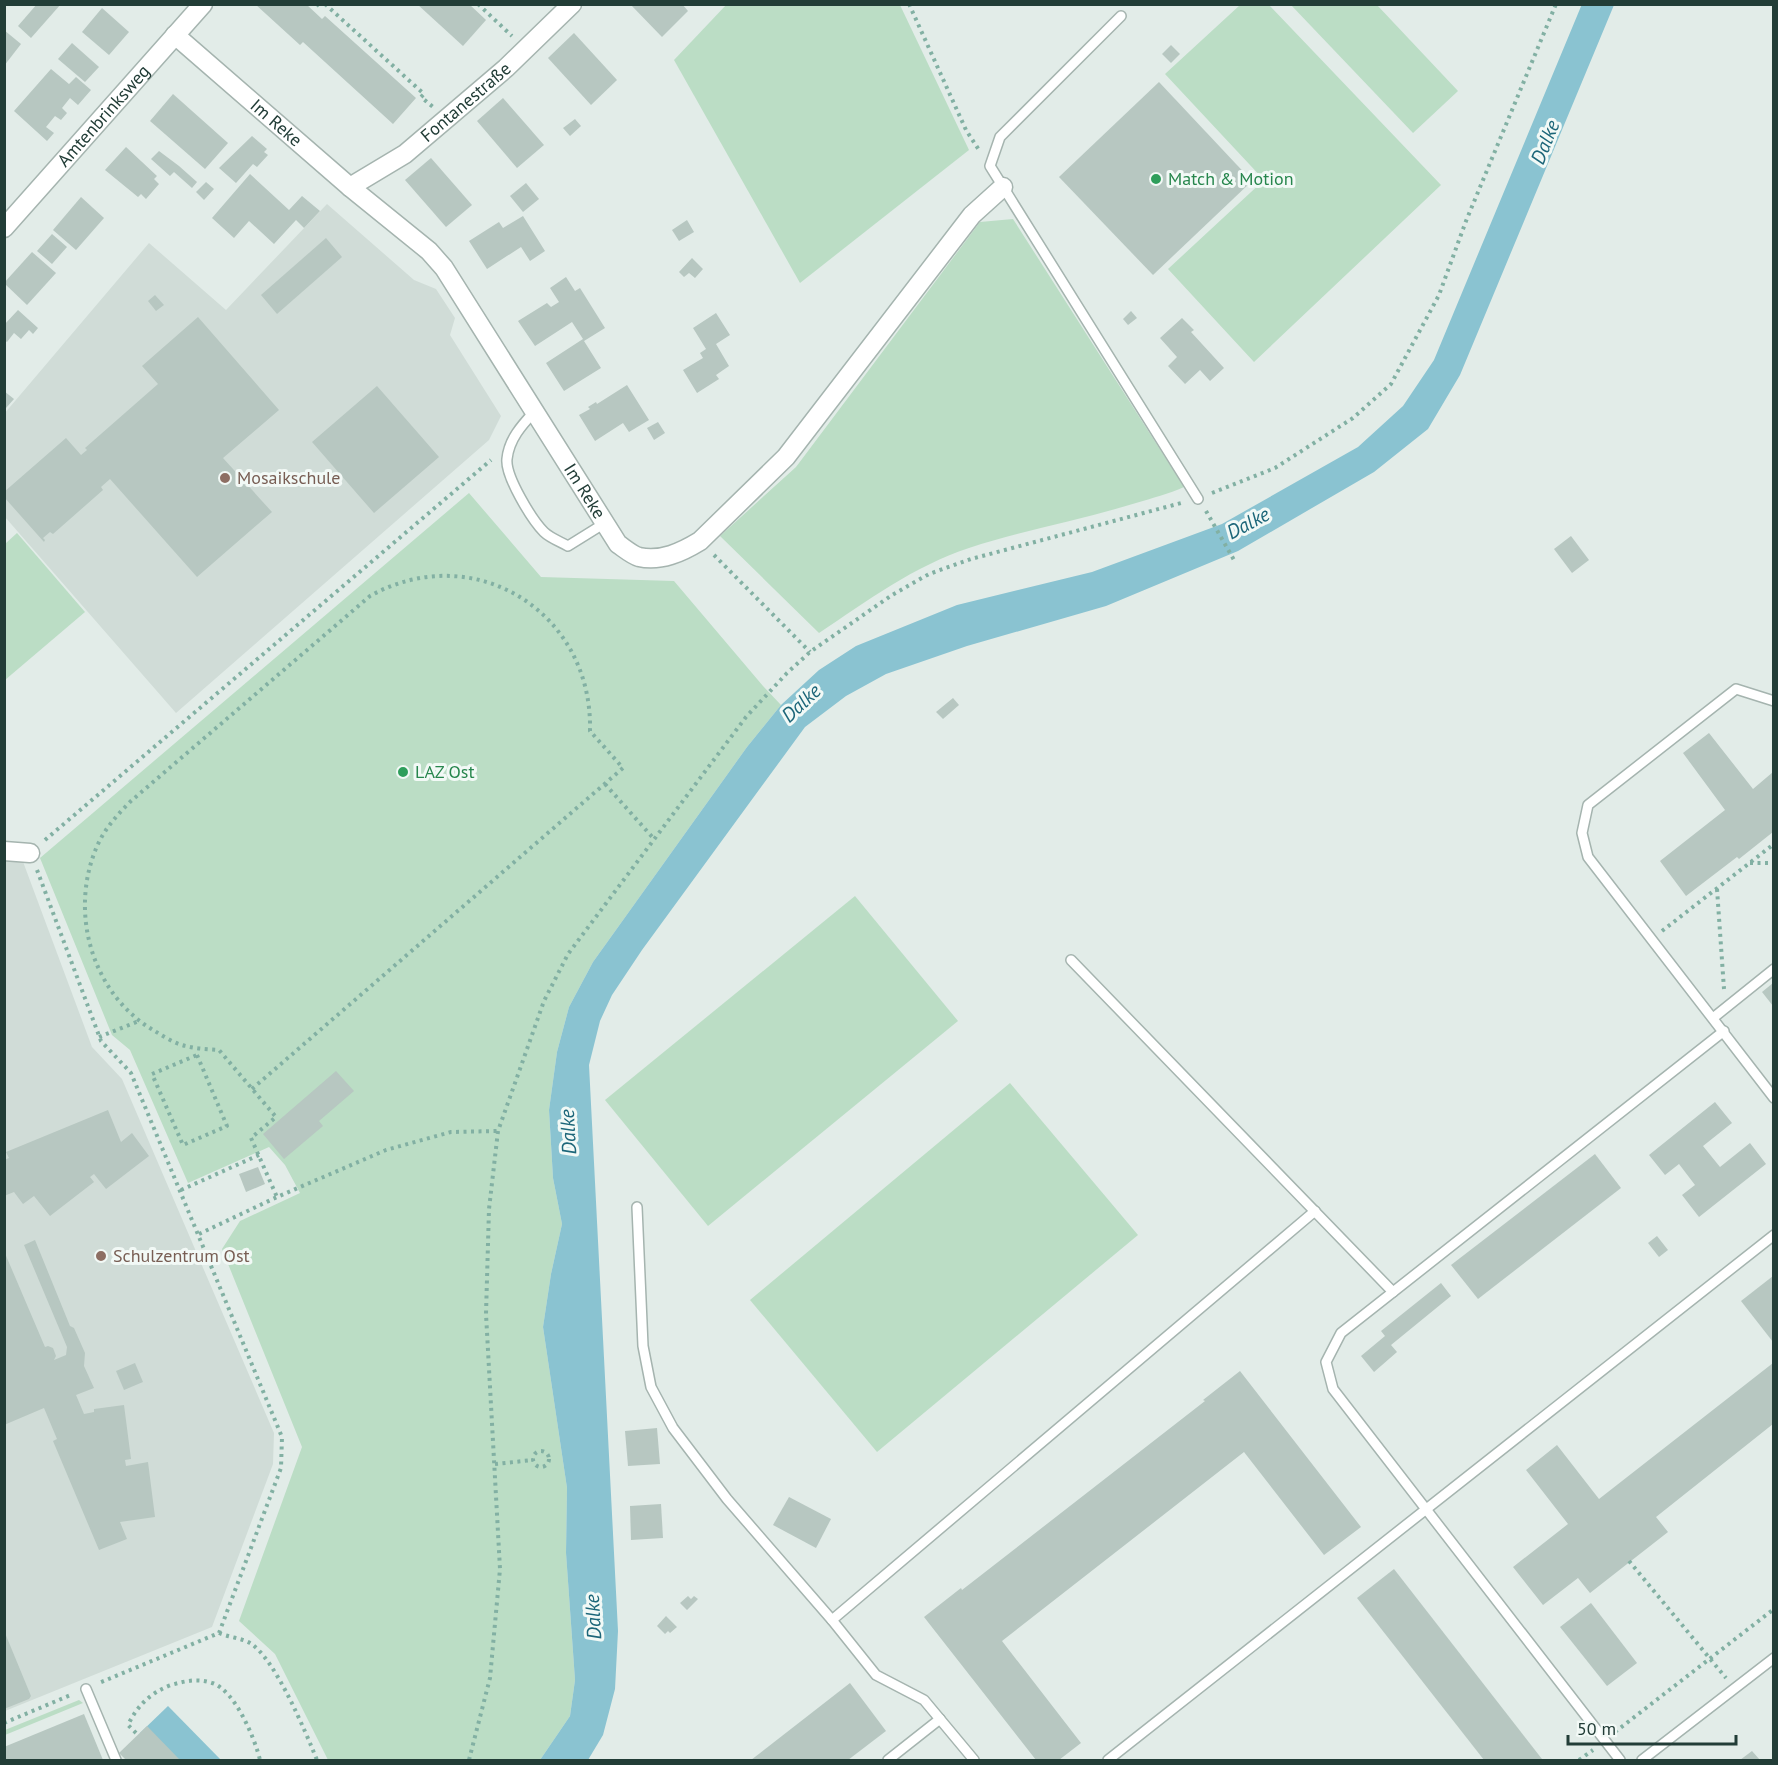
<svg xmlns="http://www.w3.org/2000/svg" width="1778" height="1765" viewBox="0 0 1778 1765" font-family="'PT Sans',sans-serif">
  <style>
    .built { fill: #d0dcd7 }
    .green { fill: #bbddc5 }
    .water { fill: #8ac3d1 }
    .building { fill: #b7c7c1 }
    .lines { fill: none; stroke-linecap: round; stroke-linejoin: round }
    .service-casing { stroke: #a5b4af; stroke-width: 12 }
    .minor-casing { stroke: #a5b4af; stroke-width: 21 }
    .path { stroke: #82b0a3; stroke-width: 4; stroke-dasharray: 3 4.5; stroke-linecap: butt }
    .service { stroke: #fff; stroke-width: 9 }
    .minor { stroke: #fff; stroke-width: 18 }
    .leisure-dot { fill: #2e9e5b; stroke: #f2f9f6; stroke-width: 2 }
    .education-dot { fill: #8d6e63; stroke: #f2f9f6; stroke-width: 2 }
    .labels { text-anchor: middle; stroke-width: 6; stroke-linejoin: round; paint-order: stroke }
    .street-label { font-size: 18px; fill: #223d37; stroke: #f2f9f6 }
    .leisure-label { font-size: 18px; fill: #27864d; stroke: #f2f9f6; text-anchor: start }
    .education-label { font-size: 18px; fill: #785e54; stroke: #f2f9f6; text-anchor: start }
    .water-label { font-size: 20px; font-style: italic; fill: #1c6679; stroke: #f2f9f6 }
  </style>
  <rect width="100%" height="100%" fill="#e2ece8"/>
  <!-- built -->
  <g class="built">
    <polygon points="327,204 414,280 436,289 455,318 450,335 501,416 489,440 176,713 5,517 4,414 149,243 226,310"/>
    <polygon points="4,857 22,859 92,1047 122,1079 274,1433 273,1464 212,1627 5,1711"/>
  </g>
  <!-- green -->
  <g class="green">
    <polygon points="727,4 900,5 969,150 800,283 674,60"/>
    <polygon points="1240,5 1269,5 1441,185 1254,362 1168,269 1264,180 1165,74"/>
    <polygon points="1291,5 1377,5 1458,91 1413,133"/>
    <path d="M1013,219L1184,487C1169,494 1152,498 1136,503C1081,520 1024,530 969,548C914,566 867,601 819,633L720,536L796,467L980,222Z"/>
    <polygon points="469,493 541,577 674,581 763,686 781,705 747,747 593,962 569,1007 557,1052 549,1110 553,1178 562,1224 551,1274 543,1327 567,1488 566,1553 575,1680 570,1716 540,1760 328,1760 275,1654 239,1621 302,1447 222,1249 240,1221 300,1193 285,1165 269,1147 188,1183 130,1050 112,1035 40,858"/>
    <polygon points="17,533 85,612 5,680 5,544"/>
    <polygon points="855,896 958,1021 708,1226 605,1100"/>
    <polygon points="1010,1083 1138,1235 877,1452 750,1300"/>
    <polygon points="79,1700 83,1703 5,1735 5,1730"/>
  </g>
  <!-- water -->
  <g class="water">
    <polygon points="1582,4 1614,5 1460,375 1428,429 1374,472 1238,551 1106,606 967,646 886,674 846,696 805,727 642,950 612,995 600,1021 589,1065 618,1631 615,1689 603,1735 588,1760 540,1760 570,1716 575,1680 566,1553 567,1488 543,1327 551,1274 562,1224 553,1178 549,1110 557,1052 569,1007 593,962 747,747 781,705 819,670 856,646 957,605 1092,572 1222,524 1358,447 1403,406 1434,360"/>
    <polygon points="168,1706 221,1760 166,1760 140,1733"/>
  </g>
  <!-- building -->
  <g class="building">
    <polygon points="37,4 61,4 31,38 18,26"/>
    <polygon points="255,4 306,4 322,19 325,16 416,98 393,124 303,42 300,45"/>
    <polygon points="417,4 469,4 486,20 463,46"/>
    <polygon points="630,4 682,4 688,11 662,37"/>
    <polygon points="102,8 129,32 109,55 82,32"/>
    <polygon points="4,30 21,44 4,66"/>
    <polygon points="574,33 617,80 591,105 548,58"/>
    <polygon points="72,43 99,67 85,82 58,59"/>
    <polygon points="1171,45 1180,54 1171,63 1162,54"/>
    <polygon points="51,69 69,84 76,77 91,90 78,105 70,98 62,108 67,113 61,120 55,116 46,127 54,133 47,141 14,111"/>
    <polygon points="1159,82 1252,181 1153,275 1059,177"/>
    <polygon points="173,94 228,143 205,169 150,121"/>
    <polygon points="503,98 544,145 517,168 477,121"/>
    <polygon points="575,119 581,126 570,136 563,128"/>
    <polygon points="252,136 267,149 264,152 268,155 257,167 253,164 236,183 219,168"/>
    <polygon points="126,147 157,176 154,179 159,184 146,199 141,194 138,197 105,170"/>
    <polygon points="159,151 179,166 197,182 192,188 174,172 170,176 151,159"/>
    <polygon points="431,158 472,205 446,227 405,180"/>
    <polygon points="250,174 289,210 302,196 320,211 304,228 296,220 274,244 249,221 234,238 212,218"/>
    <polygon points="206,182 214,189 204,200 196,192"/>
    <polygon points="526,183 539,199 523,212 510,196"/>
    <polygon points="81,197 104,218 76,250 53,230"/>
    <polygon points="523,216 545,251 530,261 521,247 487,269 469,241 499,222 503,228"/>
    <polygon points="687,220 694,232 679,241 672,230"/>
    <polygon points="52,234 67,247 52,264 37,251"/>
    <polygon points="326,238 342,257 277,314 261,295"/>
    <polygon points="32,252 56,273 27,305 4,283"/>
    <polygon points="692,258 703,269 695,278 689,273 684,277 679,272"/>
    <polygon points="566,277 575,291 580,288 605,328 584,341 601,368 564,391 546,363 583,339 572,322 535,346 518,321 547,303 551,307 559,302 550,288"/>
    <polygon points="155,295 164,305 156,311 148,301"/>
    <polygon points="18,310 38,328 33,334 29,330 21,339 14,333 7,342 4,340 4,325"/>
    <polygon points="1131,311 1137,318 1128,325 1123,319"/>
    <polygon points="716,313 730,335 716,344 729,366 716,375 719,379 697,393 683,370 703,358 700,353 706,349 693,328"/>
    <polygon points="198,317 279,410 223,458 272,512 197,577 110,479 101,487 103,490 53,534 50,532 43,538 45,540 44,542 4,497 4,492 66,438 81,455 87,450 85,448 158,384 142,366"/>
    <polygon points="1182,318 1194,330 1191,332 1224,368 1210,381 1200,370 1185,384 1168,366 1177,357 1160,338"/>
    <polygon points="627,385 649,420 629,432 623,423 595,441 579,415 590,409 588,407 596,402 597,404"/>
    <polygon points="377,386 439,457 374,513 312,442"/>
    <polygon points="4,391 14,399 6,408 4,407"/>
    <polygon points="658,422 665,433 654,440 647,428"/>
    <polygon points="1571,536 1589,560 1572,573 1554,549"/>
    <polygon points="953,698 959,705 943,719 936,712"/>
    <polygon points="1709,733 1753,789 1773,772 1773,832 1739,859 1737,857 1686,896 1660,861 1725,810 1683,753"/>
    <polygon points="1773,983 1773,1006 1762,992"/>
    <polygon points="336,1071 354,1091 319,1121 323,1126 284,1159 263,1134"/>
    <polygon points="1715,1102 1732,1123 1703,1146 1720,1167 1750,1143 1766,1164 1699,1217 1682,1195 1695,1185 1679,1164 1665,1175 1649,1155"/>
    <polygon points="108,1110 121,1142 132,1133 149,1156 106,1189 94,1174 90,1177 94,1182 50,1216 34,1196 23,1204 14,1192 4,1196 4,1160 9,1158 6,1152"/>
    <polygon points="1595,1154 1621,1188 1478,1299 1451,1265"/>
    <polygon points="258,1167 265,1184 246,1192 239,1174"/>
    <polygon points="1657,1236 1668,1250 1659,1257 1648,1243"/>
    <polygon points="35,1240 70,1326 74,1328 85,1353 84,1366 94,1388 76,1395 84,1414 94,1412 94,1409 124,1405 131,1459 125,1460 126,1466 148,1462 155,1517 120,1522 127,1539 99,1550 53,1441 57,1439 44,1408 4,1425 4,1251 45,1347 48,1346 53,1348 56,1356 54,1360 66,1355 67,1347 24,1245"/>
    <polygon points="1773,1276 1773,1342 1741,1301"/>
    <polygon points="1441,1283 1451,1296 1391,1345 1397,1352 1374,1372 1361,1356 1385,1336 1381,1331"/>
    <polygon points="135,1363 143,1382 124,1390 116,1371"/>
    <polygon points="1773,1363 1773,1424 1656,1517 1668,1532 1590,1593 1578,1578 1543,1605 1513,1567 1568,1524 1526,1470 1557,1445 1599,1499"/>
    <polygon points="1240,1371 1361,1527 1324,1555 1244,1452 1002,1641 1081,1743 1059,1760 1036,1760 924,1617 961,1588 962,1590 1205,1401 1203,1400"/>
    <polygon points="657,1428 660,1464 628,1466 625,1431"/>
    <polygon points="789,1497 831,1519 816,1548 773,1525"/>
    <polygon points="661,1504 663,1538 631,1540 630,1506"/>
    <polygon points="1394,1569 1542,1759 1484,1760 1357,1598"/>
    <polygon points="688,1596 691,1599 694,1596 698,1599 687,1610 680,1603"/>
    <polygon points="1591,1603 1637,1663 1607,1686 1560,1627"/>
    <polygon points="666,1616 677,1627 670,1633 668,1631 665,1634 657,1626"/>
    <polygon points="5,1633 31,1696 29,1699 4,1709"/>
    <polygon points="850,1683 886,1731 848,1760 751,1760"/>
    <polygon points="84,1714 103,1760 4,1760 4,1747"/>
    <polygon points="147,1726 180,1760 126,1760 119,1753"/>
    <polygon points="1752,1751 1760,1760 1740,1760"/>
  </g>
  <g class="lines">
    <!-- service casing -->
    <g class="service-casing">
      <g id="service">
        <polyline points="1121,16 1000,137 990,166 1198,499"/>
        <path d="M534,412C522,425 509,439 507,459C505,476 532,520 544,532C550,538 561,542 568,546L605,523"/>
        <polyline points="1774,701 1736,689 1588,805 1582,833 1588,857 1774,1098"/>
        <polyline points="1071,960 1393,1292"/>
        <polyline points="1713,1018 1774,969"/>
        <polyline points="637,1207 643,1346 651,1387 673,1428 727,1499 832,1620"/>
        <polyline points="86,1689 116,1760"/>
        <polyline points="888,1760 940,1719"/>
        <polyline points="974,1760 924,1700 876,1675 832,1620 1315,1211"/>
        <polyline points="1108,1760 1774,1235"/>
        <polyline points="1620,1760 1333,1389 1326,1362 1341,1333 1724,1031"/>
        <polyline points="1642,1760 1774,1658"/>
      </g>
    </g>
    <!-- minor casing -->
    <g class="minor-casing">
      <g id="minor">
        <path id="s1" d="M175,35L350,187L429,251L444,268L618,544C624,548 632,555 639,557C661,562 682,552 700,541L786,457L972,215L1003,187"/>
        <path id="s2" d="M350,187L405,154L506,68L572,4"/>
        <path id="s3" d="M4,228L203,4"/>
        <polyline points="4,851 30,853"/>
      </g>
    </g>
    <!-- path -->
    <g class="path">
      <polyline points="317,4 320,7 322,4"/>
      <polyline points="325,4 424,94 421,97 433,107"/>
      <polyline points="478,4 512,36"/>
      <polyline points="909,4 966,130 979,150"/>
      <polyline points="1212,493 1275,468 1353,418 1391,384 1439,295 1466,221 1556,4"/>
      <polyline points="1206,511 1234,560"/>
      <polyline points="714,555 810,652"/>
      <polyline points="605,784 654,839"/>
      <polyline points="45,840 491,460"/>
      <polyline points="1750,863 1774,863"/>
      <polyline points="37,870 101,1041 131,1073 282,1437 281,1468 219,1633 99,1683"/>
      <polyline points="1717,889 1724,989"/>
      <polyline points="1662,931 1774,844"/>
      <polyline points="99,1037 139,1021"/>
      <polygon points="197,1055 227,1126 183,1145 152,1074"/>
      <path d="M252,1089L623,768L590,731C593,612 474,538 370,596L131,801C118,814 106,827 98,844C68,910 91,993 153,1030C163,1036 175,1044 186,1046C197,1049 208,1049 219,1050L276,1117L251,1138L277,1197"/>
      <polyline points="181,1190 259,1155"/>
      <polyline points="199,1234 277,1197 386,1150 451,1132 498,1131"/>
      <circle cx="541" cy="1459" r="8"/>
      <polyline points="495,1464 533,1460"/>
      <polyline points="1629,1561 1726,1678"/>
      <path d="M219,1633C228,1637 241,1638 250,1643C275,1658 306,1733 317,1760"/>
      <polyline points="4,1723 73,1694"/>
      <polyline points="1615,1732 1774,1609"/>
      <path d="M136,1733L128,1725C137,1706 150,1693 171,1685C185,1681 198,1678 212,1683C235,1690 255,1739 260,1760"/>
      <polyline points="469,1760 490,1678 500,1569 486,1314 489,1209 498,1131 544,1001 568,954 746,717 787,673 810,652 892,595 929,574 971,559 1185,502"/>
      <polyline points="1579,1760 1593,1750"/>
    </g>
    <!-- service -->
    <use href="#service" class="service"/>
    <!-- minor -->
    <use href="#minor" class="minor"/>
  </g>
  <!-- markers -->
  <g class="leisure-dot">
    <circle cx="1156" cy="179" r="6"/>
    <circle cx="403" cy="772" r="6"/>
  </g>
  <g class="education-dot">
    <circle cx="225" cy="478" r="6"/>
    <circle cx="101" cy="1256" r="6"/>
  </g>
  <g class="labels">
    <!-- street labels -->
    <g class="street-label">
      <text dy="6" stroke="none"><textPath href="#s2" startOffset="144">Fontanestraße</textPath></text>
      <text dy="6" stroke="none"><textPath href="#s3" startOffset="150">Amtenbrinksweg</textPath></text>
      <text dy="6" stroke="none"><textPath href="#s1" startOffset="134">Im Reke</textPath></text>
      <text dy="6" stroke="none"><textPath href="#s1" startOffset="620">Im Reke</textPath></text>
    </g>
    <!-- leisure labels -->
    <g class="leisure-label">
      <text x="1168" y="185">Match &amp; Motion</text>
      <text x="415" y="778">LAZ Ost</text>
    </g>
    <!-- education labels -->
    <g class="education-label">
      <text x="237" y="484">Mosaikschule</text>
      <text x="113" y="1262">Schulzentrum Ost</text>
    </g>
    <!-- water labels -->
    <g class="water-label">
      <text transform="translate(1545 142) rotate(-68)" y="7">Dalke</text>
      <text transform="translate(1248 523) rotate(-28)" y="7">Dalke</text>
      <text transform="translate(801 703) rotate(-43)" y="7">Dalke</text>
      <text transform="translate(568 1132) rotate(-93)" y="7">Dalke</text>
      <text transform="translate(593 1617) rotate(-93)" y="7">Dalke</text>
    </g>
  </g>
  <!-- border -->
  <rect width="1778" height="1765" fill="none" stroke="#223d37" stroke-width="12"/>
  <!-- scale -->
  <path d="M1568 1735v9h168v-9" fill="none" stroke="#223d37" stroke-width="3"/>
  <text x="1577" y="1735" font-size="18" fill="#223d37" stroke="#f2f9f6" stroke-width="4.5" paint-order="stroke">50 m</text>
</svg>
